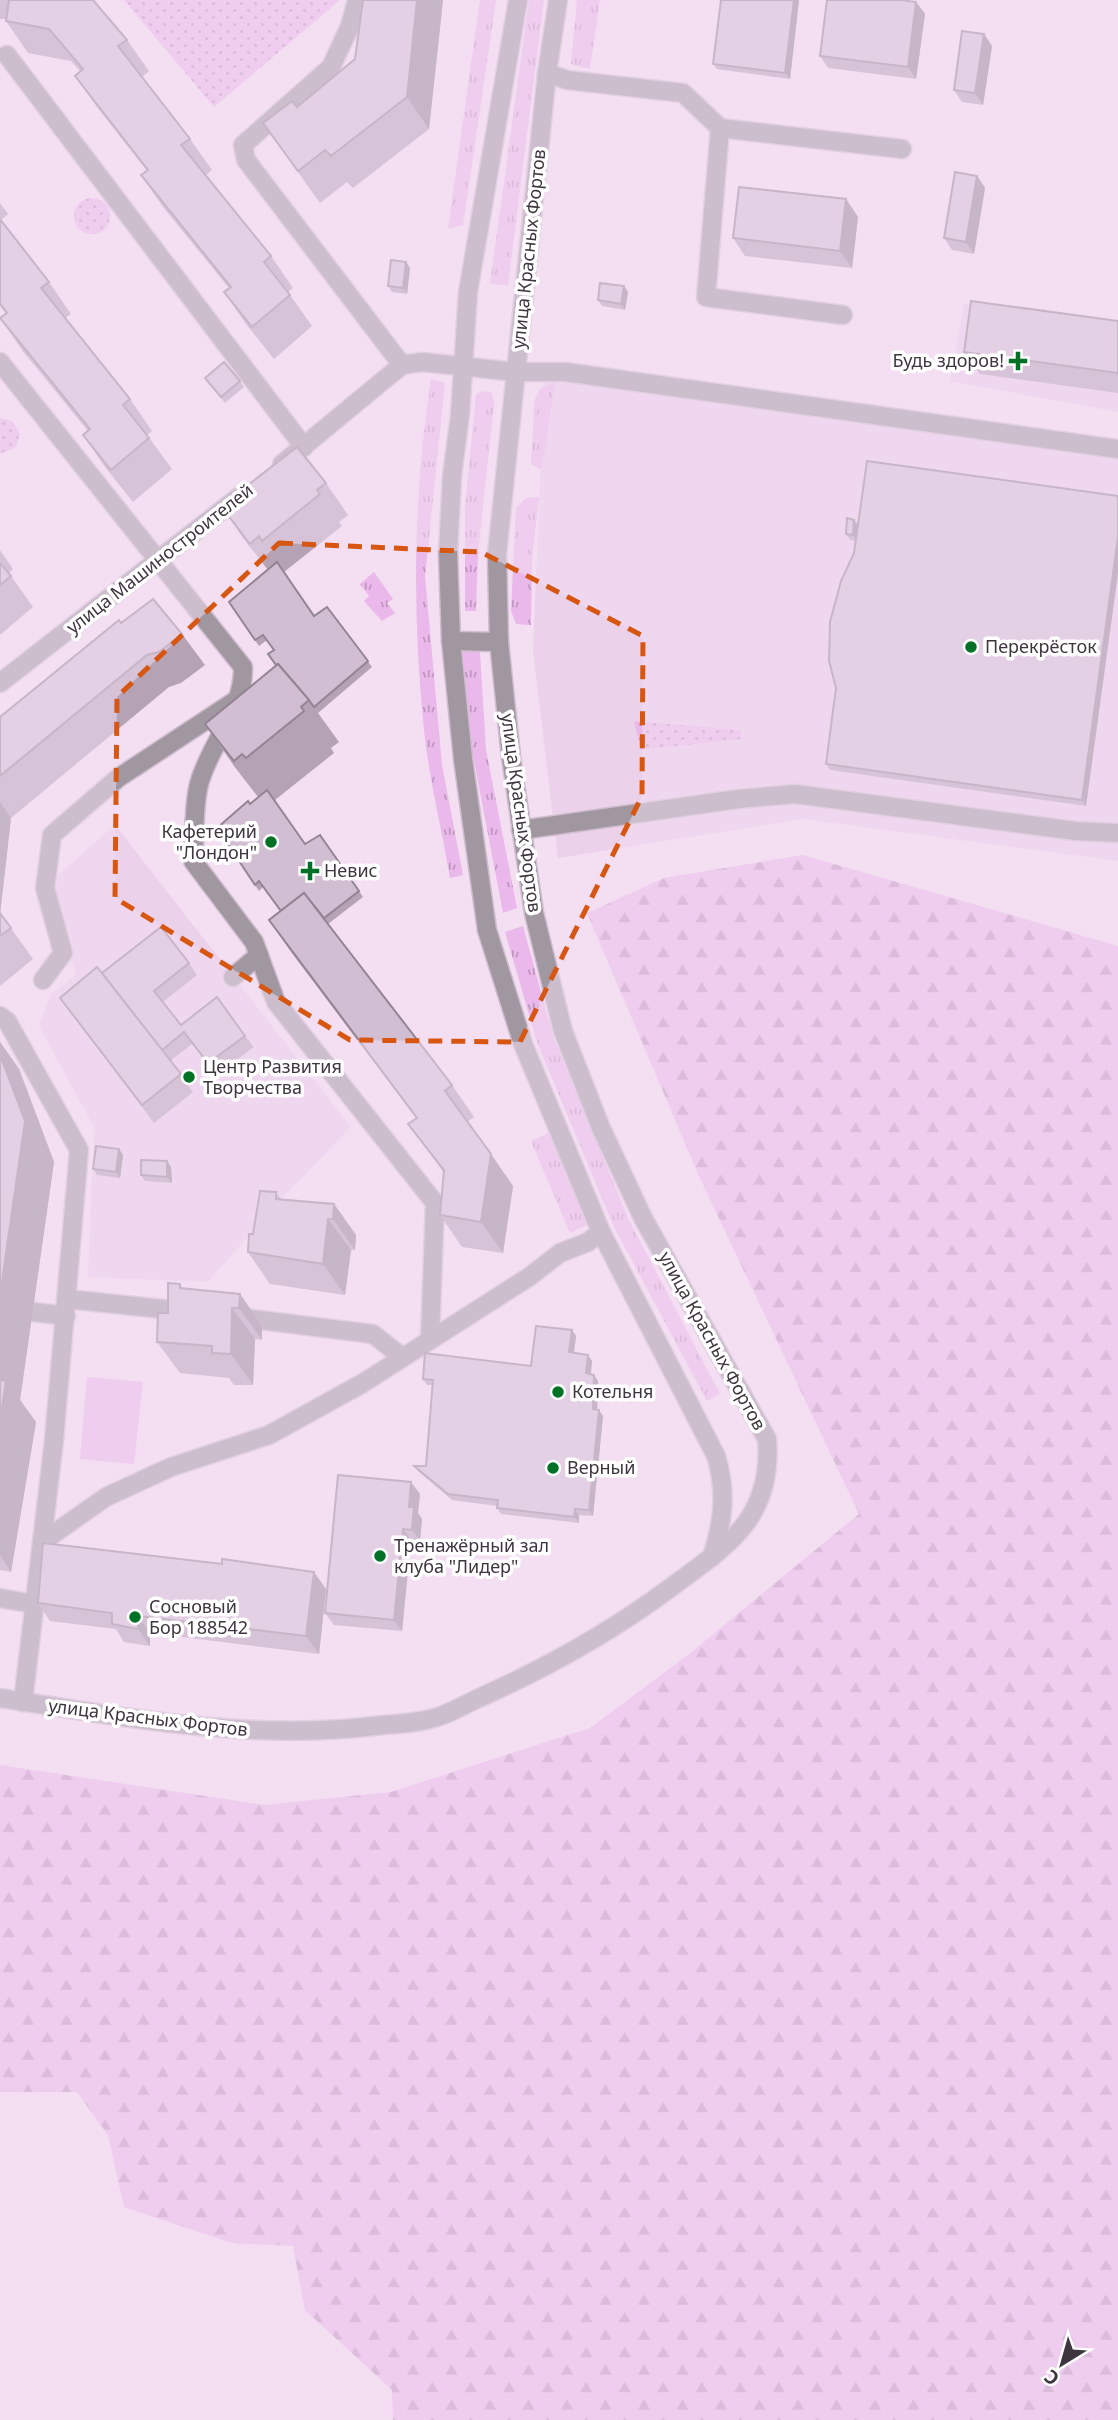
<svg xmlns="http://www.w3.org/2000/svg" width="1118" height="2420" viewBox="0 0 1118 2420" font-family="'Noto Sans',sans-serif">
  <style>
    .built { fill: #ecd1eb }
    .grass { fill: url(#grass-tufts) }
    .forest { fill: url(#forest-firs) }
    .park { fill: url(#park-dots) }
    .garden { fill: #eab8ea }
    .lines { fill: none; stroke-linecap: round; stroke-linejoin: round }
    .minor-casing { stroke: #cfbcce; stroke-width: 21 }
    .minor { stroke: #a097a0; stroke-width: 18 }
    .wall { fill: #b5a3b5 }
    .shaded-wall { fill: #938593 }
    .building { fill: #d2bed2; stroke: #938593; stroke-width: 2 }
    .marked { fill: none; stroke: #d75611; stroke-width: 5; stroke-dasharray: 14 9; stroke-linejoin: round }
    .poi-dot { fill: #017225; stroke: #fff; stroke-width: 2.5 }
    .labels { text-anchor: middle; stroke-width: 7; stroke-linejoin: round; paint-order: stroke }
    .street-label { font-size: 18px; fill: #3e363e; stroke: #fff }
    .poi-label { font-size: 18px; fill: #3e363e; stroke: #fff; text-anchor: start }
  </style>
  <defs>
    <pattern id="grass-tufts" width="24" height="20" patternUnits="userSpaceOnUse" patternTransform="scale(1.75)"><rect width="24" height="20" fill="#eab8ea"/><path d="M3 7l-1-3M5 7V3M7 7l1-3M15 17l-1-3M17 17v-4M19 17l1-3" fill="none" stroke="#bf96bf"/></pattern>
    <pattern id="forest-firs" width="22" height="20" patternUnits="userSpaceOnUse" patternTransform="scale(1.75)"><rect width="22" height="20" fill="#eab8ea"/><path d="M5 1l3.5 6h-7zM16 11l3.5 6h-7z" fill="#bf96bf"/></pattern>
    <pattern id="park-dots" width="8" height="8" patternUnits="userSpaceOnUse" patternTransform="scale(1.75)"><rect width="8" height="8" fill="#eab8ea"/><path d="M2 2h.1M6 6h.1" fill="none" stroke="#bf96bf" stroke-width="1.8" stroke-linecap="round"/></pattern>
  </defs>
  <rect width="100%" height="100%" fill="#f3def2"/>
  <!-- built -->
  <g class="built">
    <polygon points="964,304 1045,309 1081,332 1118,337 1118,412 950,381"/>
    <polygon points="545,365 1118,444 1118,861 803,819 558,858 533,651"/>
    <polygon points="115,825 351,1127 282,1198 208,1282 88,1277 94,1127 39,1026 51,994 76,975 50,882"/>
  </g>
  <!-- grass -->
  <g class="grass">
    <polygon points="480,0 496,0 463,225 448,229"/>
    <polygon points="529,0 544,0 508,285 490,284"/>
    <polygon points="577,0 600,0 590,69 571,64"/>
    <path d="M431,379L445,383L425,576L442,765L463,875L450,878C442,829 429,780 424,730C412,613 413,496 431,379Z"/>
    <polygon points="555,382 542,470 531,464 535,399 540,389"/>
    <polygon points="482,391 492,393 494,403 478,554 476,611 465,611 465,507 476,395"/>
    <polygon points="539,497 532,559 531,625 516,624 511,611 516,508 526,498"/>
    <polygon points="374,572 393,599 387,603 395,613 382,621 364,601 369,596 360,584"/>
    <polygon points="462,647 480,652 486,750 517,908 503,913 472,750"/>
    <polygon points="523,926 553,1036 629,1220 720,1394 707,1401 613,1225 537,1042 505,932"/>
    <polygon points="553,1131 593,1222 570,1233 531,1141"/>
  </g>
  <!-- forest -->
  <polygon class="forest" points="803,855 1118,946 1118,2420 393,2420 392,2390 305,2310 293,2246 232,2243 124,2207 108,2135 77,2092 0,2092 0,1765 264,1805 391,1792 590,1728 688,1655 859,1514 699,1176 587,913 664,878"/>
  <!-- park -->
  <g class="park">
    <polygon points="124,0 340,0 214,107"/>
    <circle cx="92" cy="216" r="18"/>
    <polygon points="0,418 12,421 20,433 16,447 0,454"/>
    <polygon points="634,721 740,730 742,739 641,750"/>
  </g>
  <!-- garden -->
  <polygon class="garden" points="87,1377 143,1382 134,1464 80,1459"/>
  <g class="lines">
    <!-- minor casing -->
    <g class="minor-casing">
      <g id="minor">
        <polyline points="357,0 350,26 331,67 243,145 246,160 402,365"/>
        <path d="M518,0L468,292L460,415L452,476L448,553L451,641L463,759L487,930L523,1044L601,1232L716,1456C727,1492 723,1522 712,1557"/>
        <polyline points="7,55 304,447"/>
        <polyline points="547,73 567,80 683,93 720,128 902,149"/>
        <polyline points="720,128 706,297 843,315"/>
        <path d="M0,362L243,667C244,710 210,743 199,784C193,807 195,837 193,861L254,942L276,1002L435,1203L430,1338"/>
        <polyline points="282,464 402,365 422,362 516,372 565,372 1118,449"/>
        <polyline points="451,641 499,642"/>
        <polyline points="0,683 240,496"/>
        <polyline points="521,830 738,799 795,794 1076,831 1118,833"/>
        <polyline points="233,977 259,955"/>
        <polyline points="43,980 63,953 45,888 52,835 118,778 238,699"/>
        <polyline points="0,1016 7,1021 79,1150 54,1440 23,1702"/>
        <polyline points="67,1299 191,1312"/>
        <polyline points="34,1312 66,1316"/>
        <polyline points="236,1317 373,1334 402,1357"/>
        <polyline points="42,1542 106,1497 171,1467 269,1435 363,1383 529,1277 560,1253 588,1242 601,1232"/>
        <polyline points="0,1598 34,1604"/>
        <path d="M0,1698C127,1718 255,1742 383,1725C399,1724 415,1723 430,1719C447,1716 463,1705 479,1698C546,1668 611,1632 670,1588C728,1545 773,1519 767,1439L643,1218L601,1128L563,1031L534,913L511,757L499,642L497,554L547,73L558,0"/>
      </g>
    </g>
    <!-- minor -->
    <use href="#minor" class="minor"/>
  </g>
  <!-- wall -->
  <g class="wall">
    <polygon points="0,0 93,0 127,40 149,71 142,77 190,139 212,170 206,175 271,256 293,288 288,292 312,326 274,359 246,324 224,292 229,288 163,207 141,175 147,171 97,107 75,76 80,71 71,61 28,53 6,21 6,19 0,19"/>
    <polygon points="363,0 443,0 429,129 353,188 347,182 320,203 263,123 297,107 355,59"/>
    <polygon points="799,0 790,79 717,69 713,64"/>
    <polygon points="916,2 925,14 916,79 828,68 820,56"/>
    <polygon points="984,34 992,46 983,105 962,102 954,90"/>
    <polygon points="977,176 985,188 974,254 952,250 944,238"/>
    <polygon points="846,199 858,217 852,268 745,256 733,238"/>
    <polygon points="0,203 8,214 1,220 49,282 71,314 65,318 130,399 152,431 147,435 172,469 133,502 105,467 83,435 88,431 22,350 0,318 6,314 0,306"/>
    <polygon points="406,262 410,268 407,294 392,292 388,286"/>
    <polygon points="624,286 628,292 625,310 602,306 598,300"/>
    <polygon points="1118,321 1118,393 980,374 964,352"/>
    <polygon points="205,378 240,381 244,387 225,403"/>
    <polygon points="326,483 348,515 339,522 342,526 284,572 314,616 327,607 372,667 318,713 339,742 331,748 334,753 275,800 305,844 320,835 363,897 328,924 452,1085 474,1117 467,1122 513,1186 503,1253 462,1247 440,1215 444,1173 408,1124 416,1118 291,952 269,920 281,911 263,887 259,891 217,828 258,797 234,766 205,724 276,665 274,650 267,640 259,646 229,602 268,570 243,538 221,506"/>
    <polygon points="1118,496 1118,573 1086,806 830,770 826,764 856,541 850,540 846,534 854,520 858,525"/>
    <polygon points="0,550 13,569 9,573 33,607 0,635"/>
    <polygon points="121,623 182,634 205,665 181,683 169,687 11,818 0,913 33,959 0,986 0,717"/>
    <polygon points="189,963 197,975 163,1002 181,1025 245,1036 254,1047 216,1075 192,1044 170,1061 193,1092 154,1123 60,998 102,973"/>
    <polygon points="0,1042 19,1069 54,1162 20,1400 36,1422 11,1572 0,1570"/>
    <polygon points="119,1149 123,1155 120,1178 97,1175 93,1169"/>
    <polygon points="167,1161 171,1167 172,1183 145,1181 141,1175"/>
    <polygon points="276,1192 281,1199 334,1204 356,1235 355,1250 351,1250 345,1295 270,1284 248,1252 253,1234"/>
    <polygon points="180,1284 183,1289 240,1294 262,1326 262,1340 255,1339 253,1385 234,1385 229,1378 180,1373 157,1342 168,1313"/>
    <polygon points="576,1336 574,1353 592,1361 591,1374 598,1381 597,1410 603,1416 593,1516 579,1515 579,1523 501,1514 497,1508 497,1506 452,1500 418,1471 414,1466 426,1466 433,1385 427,1385 423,1379 531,1366"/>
    <polygon points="420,1494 418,1513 422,1519 420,1541 411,1540 402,1631 334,1625 325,1613"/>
    <polygon points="326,1589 319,1654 150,1633 150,1646 124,1642 116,1629 50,1621 38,1603"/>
  </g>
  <!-- shaded-wall -->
  <g class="shaded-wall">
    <polygon points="417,0 443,0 429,129 407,97"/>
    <polygon points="794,0 799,0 790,79 785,73"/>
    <polygon points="916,2 925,14 916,79 908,67"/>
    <polygon points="984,34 992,46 983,105 975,93"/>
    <polygon points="977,176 985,188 974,254 966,242"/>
    <polygon points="846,199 858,217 852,268 840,251"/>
    <polygon points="406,262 410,268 407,294 403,288"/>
    <polygon points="624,286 628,292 625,310 621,304"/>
    <polygon points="854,520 858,526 857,541 853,535"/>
    <polygon points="1118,537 1118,573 1086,806 1082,800"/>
    <polygon points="0,802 11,818 0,915"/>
    <polygon points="0,1042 19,1069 54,1162 20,1400 36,1422 11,1572 0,1555"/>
    <polygon points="119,1149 123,1155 120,1178 116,1172"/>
    <polygon points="491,1154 513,1186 503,1253 481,1222"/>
    <polygon points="167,1161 171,1167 172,1183 167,1177"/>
    <polygon points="334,1204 356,1235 355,1250 333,1219"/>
    <polygon points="328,1219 351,1250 345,1295 323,1264"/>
    <polygon points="240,1294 262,1326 262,1340 239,1308"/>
    <polygon points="232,1308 255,1339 253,1385 231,1354"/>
    <polygon points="572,1330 576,1336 573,1358 569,1352"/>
    <polygon points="588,1355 592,1361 590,1379 586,1373"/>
    <polygon points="594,1375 598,1381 597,1415 593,1409"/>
    <polygon points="599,1410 603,1416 593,1516 589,1510"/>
    <polygon points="411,1482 420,1494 418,1513 422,1519 420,1541 412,1530 409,1507"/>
    <polygon points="575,1509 579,1515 579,1523 574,1517"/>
    <polygon points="403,1529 411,1540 402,1631 394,1620"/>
    <polygon points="314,1572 326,1589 319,1654 306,1636"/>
    <polygon points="138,1616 150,1633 150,1646 138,1629"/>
  </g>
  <!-- building -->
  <g class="building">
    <polygon points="9,0 93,0 127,40 118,46 190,139 181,145 271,256 264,262 290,295 252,327 224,292 231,287 141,175 148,170 75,76 83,69 49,29 6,21"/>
    <polygon points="363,0 417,0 407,97 331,156 325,150 298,171 263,123 292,101 297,107 355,59"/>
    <polygon points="721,0 794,0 785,73 713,64"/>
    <polygon points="827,0 901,0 916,2 908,67 820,56"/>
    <polygon points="962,31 984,34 975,93 954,90"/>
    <polygon points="955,172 977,176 966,242 944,238"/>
    <polygon points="739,187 846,199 840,251 733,238"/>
    <polygon points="0,219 49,282 41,288 130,399 123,405 149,438 111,470 83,435 90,429 0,318 7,313 0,303"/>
    <polygon points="391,260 406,262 403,288 388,286"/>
    <polygon points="600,283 624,286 621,304 598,300"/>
    <polygon points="971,301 1118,321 1118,373 964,352"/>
    <polygon points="224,362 240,381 221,397 205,378"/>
    <polygon points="297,447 326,483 317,490 320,494 262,541 259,536 250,544 221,506"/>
    <polygon points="867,461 1118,496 1118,537 1082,800 826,764 836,688 829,661 830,622 841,581 854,553"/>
    <polygon points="847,518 854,520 853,535 846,534"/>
    <polygon points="277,562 314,616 327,607 368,661 314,707 309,700 278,664 276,665 268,654 274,650 263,635 255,640 229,602"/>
    <polygon points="0,563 11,576 0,585"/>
    <polygon points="153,599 182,634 159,652 147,655 0,776 0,717 119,620 121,623"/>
    <polygon points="278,664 309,700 301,707 304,711 246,758 242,754 234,761 205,724"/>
    <polygon points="267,790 305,844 320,835 359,891 324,918 304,893 281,911 259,881 255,885 217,828 248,801 250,804"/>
    <polygon points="304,893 452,1085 445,1091 491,1154 481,1222 440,1215 444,1170 408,1124 417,1118 269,920"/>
    <polygon points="0,913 11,928 0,936"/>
    <polygon points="161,927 189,963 154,991 181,1025 217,997 245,1036 208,1063 184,1032 162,1050 102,973"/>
    <polygon points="97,967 181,1074 142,1105 60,998"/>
    <polygon points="0,1055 25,1121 0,1295"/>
    <polygon points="96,1146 119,1149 116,1172 93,1169"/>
    <polygon points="141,1160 167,1161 167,1177 141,1175"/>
    <polygon points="260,1191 276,1192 276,1199 334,1204 333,1219 328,1219 323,1264 248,1252 249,1234 253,1234"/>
    <polygon points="168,1283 180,1284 180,1288 240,1294 239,1308 232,1308 231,1354 212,1353 212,1346 157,1342 158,1313 168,1313"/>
    <polygon points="536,1326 572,1330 569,1352 588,1355 586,1373 594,1375 593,1409 599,1410 589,1510 575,1509 574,1517 497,1508 498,1500 448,1494 414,1466 426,1466 433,1380 423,1379 425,1353 531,1366"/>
    <polygon points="0,1380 6,1381 0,1420"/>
    <polygon points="338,1475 411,1482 409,1507 414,1507 412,1530 403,1529 394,1620 325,1613"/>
    <polygon points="43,1543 222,1564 222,1559 314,1572 306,1636 138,1616 138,1629 112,1624 112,1613 38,1603"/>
  </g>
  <!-- marked area -->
  <path d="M0 0H1118V2420H0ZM279,543L481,552L643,636L642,796L520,1042L350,1040L115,898L117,697Z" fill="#f3def2" fill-opacity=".55" fill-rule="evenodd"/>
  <path class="marked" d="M279,543L481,552L643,636L642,796L520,1042L350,1040L115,898L117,697Z"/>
  <!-- markers -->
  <g class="poi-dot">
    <path d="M1014.5 350.5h7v7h7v7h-7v7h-7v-7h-7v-7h7z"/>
    <circle cx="971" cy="647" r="7"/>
    <circle cx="271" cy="842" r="7"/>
    <path d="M306.5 860.5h7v7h7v7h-7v7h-7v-7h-7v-7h7z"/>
    <circle cx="189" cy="1077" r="7"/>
    <circle cx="558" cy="1392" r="7"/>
    <circle cx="553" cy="1468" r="7"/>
    <circle cx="380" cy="1556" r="7"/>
    <circle cx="135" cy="1617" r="7"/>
  </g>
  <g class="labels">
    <!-- street labels -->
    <g class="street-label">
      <text transform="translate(529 249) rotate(-84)" y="6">улица Красных Фортов</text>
      <text transform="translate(160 559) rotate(-38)" y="6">улица Машиностроителей</text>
      <text transform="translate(521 813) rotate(82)" y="6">улица Красных Фортов</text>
      <text transform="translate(712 1341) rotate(61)" y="6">улица Красных Фортов</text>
      <text transform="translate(148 1718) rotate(7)" y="6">улица Красных Фортов</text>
    </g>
    <!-- poi labels -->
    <g class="poi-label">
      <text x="1004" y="367" text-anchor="end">Будь здоров!</text>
      <text x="985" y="653">Перекрёсток</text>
      <text x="257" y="838" text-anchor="end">Кафетерий<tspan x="257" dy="21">"Лондон"</tspan></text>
      <text x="324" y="877">Невис</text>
      <text x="203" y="1073">Центр Развития<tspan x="203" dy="21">Творчества</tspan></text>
      <text x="572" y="1398">Котельня</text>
      <text x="567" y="1474">Верный</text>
      <text x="394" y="1552">Тренажёрный зал<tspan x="394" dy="21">клуба "Лидер"</tspan></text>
      <text x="149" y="1613">Сосновый<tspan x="149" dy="21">Бор 188542</tspan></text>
    </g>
  </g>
  <!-- north arrow -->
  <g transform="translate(1062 2364) rotate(217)" stroke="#ffffff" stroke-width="5" paint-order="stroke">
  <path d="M0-5L12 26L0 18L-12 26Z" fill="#3e363e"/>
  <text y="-10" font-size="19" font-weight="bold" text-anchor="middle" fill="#3e363e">С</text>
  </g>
</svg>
